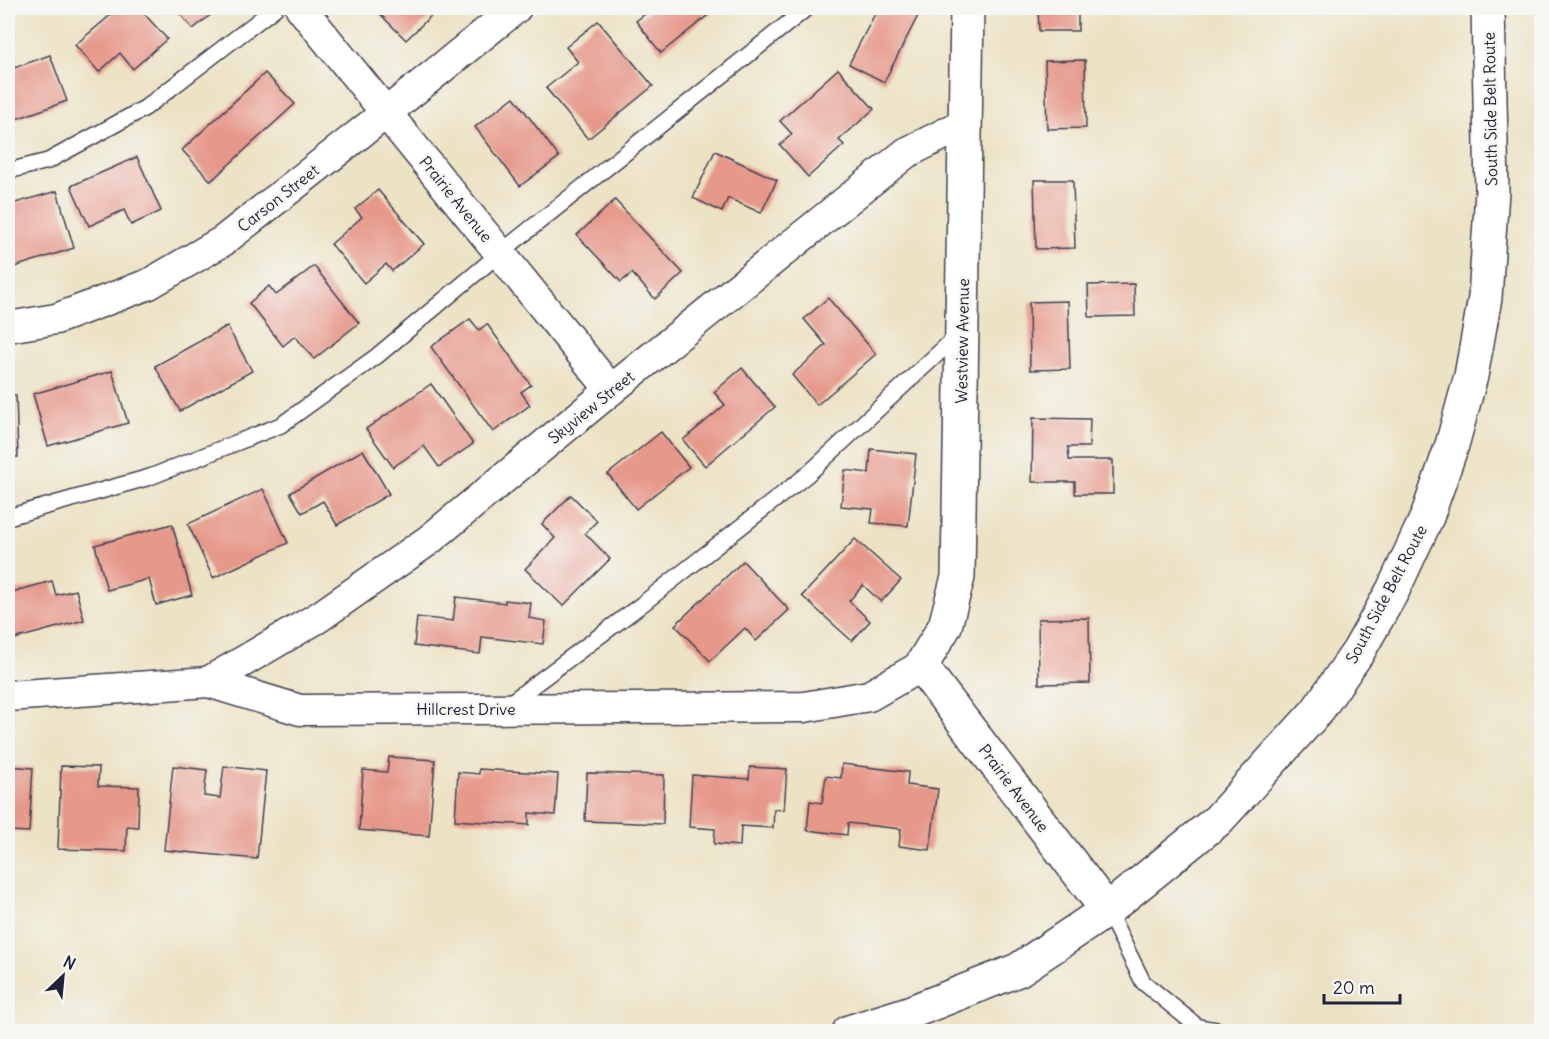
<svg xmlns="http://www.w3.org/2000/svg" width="1549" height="1039" viewBox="0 0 1549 1039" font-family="Delius,sans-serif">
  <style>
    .building { fill: #e6988a }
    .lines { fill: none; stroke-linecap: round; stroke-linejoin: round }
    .lane-casing { stroke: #403f50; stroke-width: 18 }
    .street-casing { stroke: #403f50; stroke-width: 33 }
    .secondary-casing { stroke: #403f50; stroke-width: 36 }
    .lane { stroke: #fff; stroke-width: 15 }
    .street { stroke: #fff; stroke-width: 30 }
    .secondary { stroke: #fff; stroke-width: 33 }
    .labels { text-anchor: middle; stroke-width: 5; stroke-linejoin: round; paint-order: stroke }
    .street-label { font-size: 16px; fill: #22223b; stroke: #f6f6f2 }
  </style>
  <rect width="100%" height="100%" fill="#f6f6f2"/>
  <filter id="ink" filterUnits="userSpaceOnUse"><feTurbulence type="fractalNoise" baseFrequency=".0167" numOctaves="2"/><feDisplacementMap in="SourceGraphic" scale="12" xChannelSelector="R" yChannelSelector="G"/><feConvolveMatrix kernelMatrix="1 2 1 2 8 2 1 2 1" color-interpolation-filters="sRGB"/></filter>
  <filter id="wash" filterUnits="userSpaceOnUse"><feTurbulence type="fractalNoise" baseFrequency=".008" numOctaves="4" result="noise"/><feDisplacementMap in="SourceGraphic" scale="24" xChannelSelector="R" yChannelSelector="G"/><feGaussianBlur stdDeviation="1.35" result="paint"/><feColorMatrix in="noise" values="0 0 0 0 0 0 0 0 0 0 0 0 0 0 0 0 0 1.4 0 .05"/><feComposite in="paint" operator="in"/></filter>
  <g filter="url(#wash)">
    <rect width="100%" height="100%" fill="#ece2c4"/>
    <g id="blocks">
      <!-- building -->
      <g class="building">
        <polygon points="119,8 139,8 167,39 133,69 120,53 99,72 75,45"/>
        <polygon points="175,8 219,8 193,29"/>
        <polygon points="374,8 427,8 433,14 406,40"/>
        <polygon points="651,8 708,8 712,12 661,53 636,21 652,9"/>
        <polygon points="878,8 922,8 884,82 849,64"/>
        <polygon points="1038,8 1078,8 1078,31 1039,31"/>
        <polygon points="598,21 653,86 588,139 546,88 578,62 566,47"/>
        <polygon points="50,55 67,101 8,122 8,70"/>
        <polygon points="1085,60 1086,128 1047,129 1045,61"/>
        <polygon points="838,69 874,109 839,140 844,145 808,177 780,145 792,134 780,121"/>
        <polygon points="265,73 295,104 211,181 182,150"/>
        <polygon points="514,97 559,157 520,186 475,127"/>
        <polygon points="715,151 777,180 761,213 728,198 722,212 693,198"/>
        <polygon points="137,157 161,211 131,225 124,210 89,226 71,186"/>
        <polygon points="1034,180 1073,180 1075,248 1036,249"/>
        <polygon points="378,190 424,244 392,271 386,264 364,283 331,244 362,217 355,209"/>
        <polygon points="57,191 74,248 8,269 8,205"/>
        <polygon points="615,200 683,273 655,299 632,273 621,282 577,235"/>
        <polygon points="314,266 359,323 314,359 295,336 283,346 249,303 269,286 276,295"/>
        <polygon points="1134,284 1135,316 1089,317 1088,285"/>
        <polygon points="828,298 876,354 817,405 792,375 826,345 804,319"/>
        <polygon points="1068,301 1070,369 1030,370 1029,302"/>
        <polygon points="470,319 479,330 487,324 531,385 521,392 530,405 493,432 431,347"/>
        <polygon points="227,326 252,371 180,411 155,366"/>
        <polygon points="742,368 775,407 705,466 683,440 725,405 714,392"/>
        <polygon points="112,371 128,423 48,446 33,394"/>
        <polygon points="431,384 473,444 439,467 424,446 393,467 366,429"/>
        <polygon points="8,395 16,395 18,457 8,457"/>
        <polygon points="1033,418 1090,419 1089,447 1068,447 1069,460 1113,460 1113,494 1075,494 1075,482 1032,482"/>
        <polygon points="661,432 689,467 636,509 608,474"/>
        <polygon points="871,449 916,454 908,526 871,523 873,509 841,506 845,470 869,473"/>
        <polygon points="363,450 389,494 337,525 323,501 302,513 290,493"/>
        <polygon points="263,489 288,543 213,578 188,524"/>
        <polygon points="571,495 597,521 585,533 610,559 563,606 525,569 555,538 542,524"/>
        <polygon points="172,524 192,595 156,605 149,579 107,590 95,545"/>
        <polygon points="855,539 901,580 881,602 863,585 849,601 870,621 852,641 802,596"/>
        <polygon points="743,561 789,610 756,641 745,628 710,661 675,625"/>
        <polygon points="52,581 56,595 76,590 84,620 14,639 8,615 8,593"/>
        <polygon points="456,597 505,603 505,600 531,603 529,618 546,621 543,644 482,637 480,654 414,646 417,617 453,621"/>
        <polygon points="1089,618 1090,683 1039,684 1038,619"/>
        <polygon points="389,757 435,760 429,836 359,830 363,770 387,772"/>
        <polygon points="842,764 908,772 907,785 938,789 930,850 899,846 901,829 848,823 847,835 807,830 810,801 822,803 826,776 841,778"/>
        <polygon points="8,766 33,768 29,832 8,831"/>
        <polygon points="61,766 99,767 98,786 139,787 138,827 127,826 126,851 58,849"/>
        <polygon points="173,766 207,770 204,796 220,798 224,766 266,771 257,859 164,850"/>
        <polygon points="750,767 787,769 784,810 774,809 773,828 741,826 740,846 714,844 715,829 689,827 692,775 749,779"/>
        <polygon points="479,769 558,774 555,815 529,813 529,825 455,820 458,772 479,774"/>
        <polygon points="587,773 664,775 663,824 585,821"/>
      </g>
    </g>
  </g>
  <g filter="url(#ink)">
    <use href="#blocks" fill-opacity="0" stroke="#403f50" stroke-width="1.5"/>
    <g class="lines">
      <!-- lane casing -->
      <g class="lane-casing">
        <g id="lane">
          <polyline points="8,171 48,161 145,108 275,8"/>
          <polyline points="8,517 150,477 281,425 377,356 500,253 807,8"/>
          <polyline points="507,705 641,605 808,474 959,334"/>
          <polyline points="1107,910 1143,982 1198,1027 1229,1032"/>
        </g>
      </g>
      <!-- street casing -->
      <g class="street-casing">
        <g id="street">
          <polyline points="301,8 611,390"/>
          <polyline points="8,327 56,319 149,284 223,241 386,113 516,8"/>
          <polyline points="208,682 319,617 429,540 611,390 906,153 966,123"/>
          <polyline points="8,696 208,682 300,710 804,707 869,696 921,666"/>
        </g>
      </g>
      <!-- secondary casing -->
      <g class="secondary-casing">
        <g id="secondary">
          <polyline points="967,8 958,577 945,626 921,666 1107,910"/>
          <polyline points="849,1032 906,1014 1018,970 1107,910 1218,820 1317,711 1358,652 1393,590 1427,517 1452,445 1471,376 1485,298 1492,191 1488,8"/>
        </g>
      </g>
      <!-- lane -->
      <use href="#lane" class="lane"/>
      <!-- street -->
      <use href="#street" class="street"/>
      <!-- secondary -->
      <use href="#secondary" class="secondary"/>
    </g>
  </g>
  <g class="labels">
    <!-- street labels -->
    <g class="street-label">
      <text transform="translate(1490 109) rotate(-91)" y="6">South Side Belt Route</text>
      <text transform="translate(278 198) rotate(-38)" y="6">Carson Street</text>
      <text transform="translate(456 199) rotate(51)" y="6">Prairie Avenue</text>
      <text transform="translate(962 341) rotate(-89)" y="6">Westview Avenue</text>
      <text transform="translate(591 407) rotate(-39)" y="6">Skyview Street</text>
      <text transform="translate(1386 594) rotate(-62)" y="6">South Side Belt Route</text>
      <text x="466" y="715">Hillcrest Drive</text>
      <text transform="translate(1014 788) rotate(53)" y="6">Prairie Avenue</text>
    </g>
  </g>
  <!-- margin -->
  <rect width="1549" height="1039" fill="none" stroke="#f6f6f2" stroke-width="30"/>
  <!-- north arrow -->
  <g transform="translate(63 976) rotate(26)" stroke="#f6f6f2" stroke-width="4.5" paint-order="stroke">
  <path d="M0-4.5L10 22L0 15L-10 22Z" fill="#22223b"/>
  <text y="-9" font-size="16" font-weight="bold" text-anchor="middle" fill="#22223b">N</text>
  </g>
  <!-- scale -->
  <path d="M1324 994v9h76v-9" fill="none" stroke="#22223b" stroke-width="3"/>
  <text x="1333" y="994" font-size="18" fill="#22223b" stroke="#f6f6f2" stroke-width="4.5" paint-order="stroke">20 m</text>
</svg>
